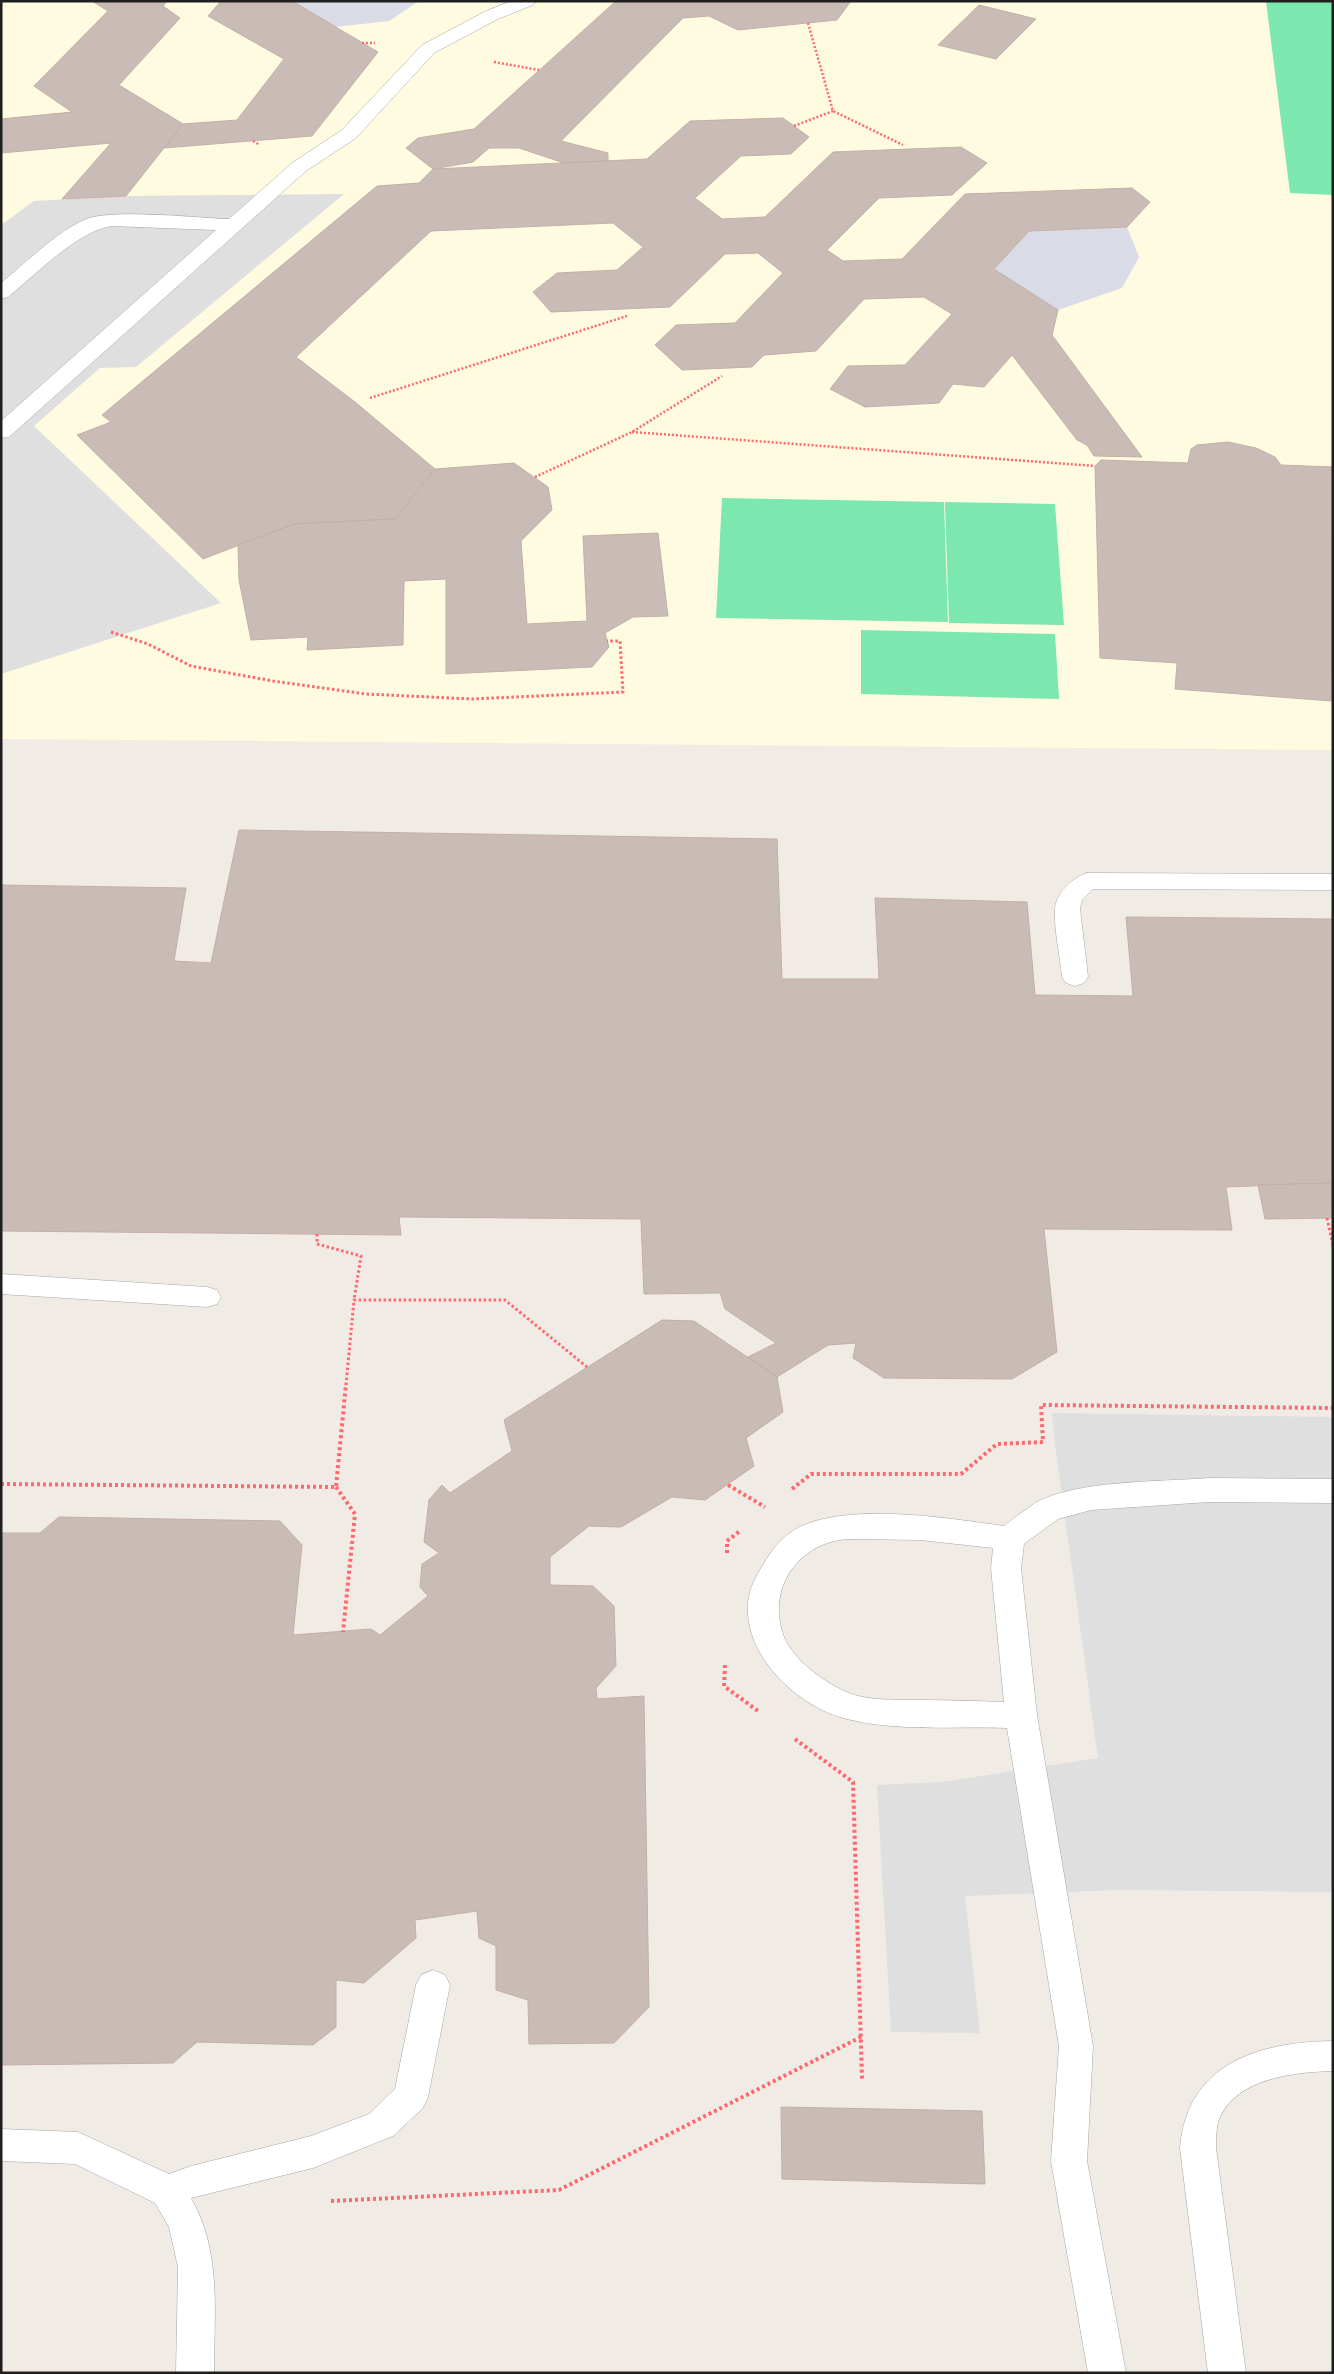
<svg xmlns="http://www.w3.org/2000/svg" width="1334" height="2374" viewBox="0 0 1334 2374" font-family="Raleway,sans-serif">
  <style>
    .education { fill: #fffbe0 }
    .pitch { fill: #7ce7af }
    .parking { fill: #dfdfdf }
    .plaza { fill: #d9dbe7 }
    .building { fill: #c9bcb7; stroke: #c4afa6 }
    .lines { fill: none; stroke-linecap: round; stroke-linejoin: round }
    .lane-casing { stroke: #a6a6a6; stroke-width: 1 }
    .path-far2 { stroke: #ff686d; stroke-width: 2.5; stroke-dasharray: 2 2; stroke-linecap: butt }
    .path-far1 { stroke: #ff686d; stroke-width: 3; stroke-dasharray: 2.5 2.5; stroke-linecap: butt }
    .path { stroke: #ff686d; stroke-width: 4; stroke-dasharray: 3 3; stroke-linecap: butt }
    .lane { fill: #fff; fill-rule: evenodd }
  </style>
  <rect width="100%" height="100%" fill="#f1ebe5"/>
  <!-- education -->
  <polygon class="education" points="1,1 1333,1 1333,750 1,739"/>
  <!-- pitch -->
  <g class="pitch">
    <polygon points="1266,1 1333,1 1333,195 1290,193"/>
    <polygon points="722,498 944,502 948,622 716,618"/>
    <polygon points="945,502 1055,504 1064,625 949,623"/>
    <polygon points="861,630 1055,634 1059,699 861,694"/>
  </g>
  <!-- parking -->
  <g class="parking">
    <polygon points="344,194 136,367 100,368 34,426 221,603 1,674 1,225 34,201 126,196"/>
    <polygon points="1052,1413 1333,1417 1333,1892 1120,1890 965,1896 980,2033 891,2032 877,1785 942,1782 1098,1758 1056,1452"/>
  </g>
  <!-- plaza -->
  <g class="plaza">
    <polygon points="292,1 419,1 389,21 335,27"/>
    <polygon points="1127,227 1139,257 1122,288 1058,310 994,269 1029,231"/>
  </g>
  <!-- building -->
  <g class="building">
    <polygon points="92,1 167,1 163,6 180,18 119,85 183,124 126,196 62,199 111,143 1,153 1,119 72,112 34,86 108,11"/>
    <polygon points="221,1 292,1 378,52 312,136 164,148 183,124 237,120 284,59 208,16"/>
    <polygon points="616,1 851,1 837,20 738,30 709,16 683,18 561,141 608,153 608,161 564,163 519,148 489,148 473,162 433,169 406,148 418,138 474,129"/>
    <polygon points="979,5 1036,19 996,59 938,45"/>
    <polygon points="783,118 809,137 791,154 741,156 695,198 722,219 765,217 833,152 961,147 987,163 952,195 879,198 827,250 843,261 902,259 965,194 1132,188 1150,202 1127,227 1029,231 994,269 1058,310 1052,335 1142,457 1094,456 1087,445 1077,440 1012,355 984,387 953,384 939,403 865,407 830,389 848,366 905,365 952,314 924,297 864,299 816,351 764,355 752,367 682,370 655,345 676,325 735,323 783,273 758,253 725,254 670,307 551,312 533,292 557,273 617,270 643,247 613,223 431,231 296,357 355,402 435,469 395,519 294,524 203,559 77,435 111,422 102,415 377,186 419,183 433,169 647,159 690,121"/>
    <polygon points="1228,442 1256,448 1275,457 1281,465 1333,467 1331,701 1175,689 1177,663 1100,658 1095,466 1101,460 1188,463 1191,449 1197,445"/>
    <polygon points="514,463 548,487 552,510 521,541 527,624 587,621 583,536 658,533 668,616 633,617 605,633 609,647 592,667 446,674 446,579 404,581 403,645 307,650 308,637 251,640 239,580 238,545 294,524 395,519 435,469"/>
    <polygon points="239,830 777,839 782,979 879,979 875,898 1027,902 1035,995 1133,996 1126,917 1333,919 1333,1195 1331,1183 1226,1187 1232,1230 1044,1229 1057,1352 1012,1379 884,1378 853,1358 856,1343 828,1345 777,1377 748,1357 776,1343 725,1309 720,1293 644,1294 641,1219 399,1217 401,1235 1,1231 1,885 186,888 174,961 211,963"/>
    <polygon points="1331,1183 1333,1218 1265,1219 1258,1185"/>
    <polygon points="662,1320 694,1321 777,1377 783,1412 746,1438 754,1466 705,1500 672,1497 621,1527 589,1526 550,1557 550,1585 593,1586 614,1606 616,1666 596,1688 597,1699 644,1696 649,2007 614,2043 529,2044 528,2000 496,1990 496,1946 479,1938 477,1911 415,1920 416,1938 364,1983 336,1980 336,2027 313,2045 197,2042 173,2063 1,2065 1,1533 40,1533 59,1517 280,1521 302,1545 293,1635 371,1629 380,1635 428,1596 420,1587 422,1564 439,1553 424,1542 429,1500 442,1485 450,1493 512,1451 504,1420"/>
    <polygon points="781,2107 982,2111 985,2184 782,2179"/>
  </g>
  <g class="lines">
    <!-- lane casing -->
    <g class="lane-casing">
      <g id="lane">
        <path d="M511,1H536L533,5L498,19L434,53L356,138L306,171L9,437L1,438V421L216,230L111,226C78,231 35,275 8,297L1,299V283C26,263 55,233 84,220C109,208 197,218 229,219L292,163L342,130L422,45L486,11Z"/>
        <path d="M1087,873L1333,874V890L1093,889L1082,900L1080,908L1088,977L1084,983L1075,986L1066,983L1062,977C1060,955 1054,931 1055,910C1055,894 1073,877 1087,873Z"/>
        <polygon points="1,1274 207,1287 217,1290 221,1297 217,1304 207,1307 1,1294"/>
        <path d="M1209,1478L1333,1479V1503L1209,1502L1091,1510L1058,1519L1024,1544L1021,1568L1037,1715L1093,2046L1087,2161L1126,2373H1088L1051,2161L1059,2046L1007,1728C952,1726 882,1733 831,1714C789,1697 744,1652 748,1603C749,1589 756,1576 763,1565C773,1547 786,1532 806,1524C860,1504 947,1518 1004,1526C1014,1518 1025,1510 1035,1503C1076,1480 1161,1482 1209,1478ZM851,1539L920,1540L993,1548L991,1568L1004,1702C976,1701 948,1700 920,1700C895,1699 865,1702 842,1690C820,1679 794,1660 784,1637C765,1588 800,1540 851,1539Z"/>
        <path d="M433,1970L445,1975L450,1985L428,2097L423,2108L393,2136L313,2168L191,2198C222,2252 214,2314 214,2373H176L178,2267L169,2227L155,2203L75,2164L1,2161V2129L78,2132L169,2174L191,2166L311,2136L369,2114L395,2089L416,1985L421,1975Z"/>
        <path d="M1333,2041V2071C1295,2072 1238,2078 1220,2117C1216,2126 1216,2138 1216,2148L1246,2373H1208L1180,2148C1187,2063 1259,2042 1333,2041Z"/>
      </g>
    </g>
    <!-- path-far2 -->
    <g class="path-far2">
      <polyline points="808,23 833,111 903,145"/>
      <polyline points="362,43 375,43"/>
      <polyline points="494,62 539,70"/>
      <polyline points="794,126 833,111"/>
      <polyline points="253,141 260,145"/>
      <polyline points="370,398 627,316"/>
      <polyline points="632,432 1095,466"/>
      <polyline points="535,477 632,432 722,376"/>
    </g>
    <!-- path-far1 -->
    <g class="path-far1">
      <polyline points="111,632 148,644 191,666 273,681 366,694 472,699 623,692 620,641 607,641"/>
      <polyline points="1327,1218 1333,1245"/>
      <polyline points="317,1234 317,1244 361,1256 354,1300"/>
      <polyline points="346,1385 354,1300 505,1300 587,1367"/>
    </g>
    <!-- path -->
    <g class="path">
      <polyline points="1,1484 336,1487 346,1384"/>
      <polyline points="728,1485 765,1507"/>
      <polyline points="336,1487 355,1514 343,1632"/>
      <polyline points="792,1489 811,1474 961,1474 997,1444 1043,1442 1041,1405 1333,1408"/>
      <polyline points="727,1553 727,1541 740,1531"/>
      <polyline points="725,1665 724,1686 758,1711"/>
      <polyline points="795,1739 853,1782 862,2079"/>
      <polyline points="331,2201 559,2190 861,2037"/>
    </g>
    <!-- lane -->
    <use href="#lane" class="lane"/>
  </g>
  <!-- border -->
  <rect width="1334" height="2374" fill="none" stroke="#1f1f1f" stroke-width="5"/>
</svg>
